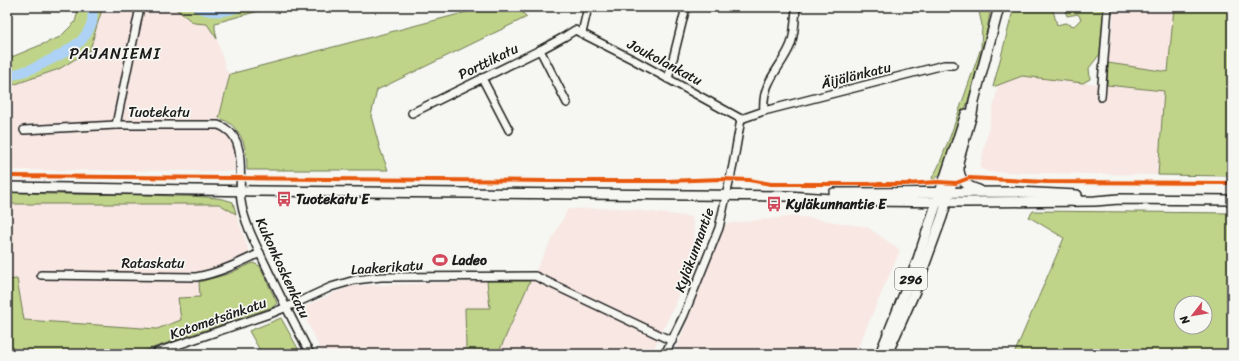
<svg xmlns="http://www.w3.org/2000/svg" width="1239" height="361" viewBox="0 0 1239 361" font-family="Sriracha,sans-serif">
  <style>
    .built { fill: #f8e7e2 }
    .green { fill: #c0d489; stroke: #6e7852; fill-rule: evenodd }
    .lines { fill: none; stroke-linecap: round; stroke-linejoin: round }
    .river { stroke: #add2f6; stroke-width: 10 }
    .minor-casing { stroke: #1c1c1c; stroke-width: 10 }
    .major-casing { stroke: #1c1c1c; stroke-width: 12 }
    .minor { stroke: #f6f6f2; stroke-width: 7 }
    .major { stroke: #f6f6f2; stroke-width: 9 }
    .cycleway-casing { stroke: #f6f6f2; stroke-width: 6 }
    .cycleway { stroke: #e8590c; stroke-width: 4 }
    .labels { text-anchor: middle; stroke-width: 3.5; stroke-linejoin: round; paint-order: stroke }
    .shield { fill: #f6f6f2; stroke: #5d5d5c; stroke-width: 1 }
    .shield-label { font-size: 13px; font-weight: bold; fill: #1c1c1c }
    .street-label { font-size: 14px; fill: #1c1c1c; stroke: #f6f6f2 }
    .poi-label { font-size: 14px; font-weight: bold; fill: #1c1c1c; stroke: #f6f6f2; text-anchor: start }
    .quarter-label { font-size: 16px; letter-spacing: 1px; fill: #1c1c1c; stroke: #f6f6f2 }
  </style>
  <rect width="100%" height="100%" fill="#f6f6f2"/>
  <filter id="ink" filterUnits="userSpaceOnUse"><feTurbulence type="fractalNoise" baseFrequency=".025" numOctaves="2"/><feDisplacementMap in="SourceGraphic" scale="8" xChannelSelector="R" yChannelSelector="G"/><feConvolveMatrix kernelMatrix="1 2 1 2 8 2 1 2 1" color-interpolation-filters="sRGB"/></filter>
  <g filter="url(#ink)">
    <!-- built -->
    <g class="built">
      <polygon points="144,7 176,7 177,10 194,23 207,24 217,39 226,70 230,74 219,118 233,145 237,171 7,170 7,87 59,69 97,25 101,13 135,10 143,9"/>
      <polygon points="1115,7 1174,7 1168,73 1108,63"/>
      <polygon points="1022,76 1164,91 1158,175 988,172 980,168 998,85"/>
      <polygon points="7,204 219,204 236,214 253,263 199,282 200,297 182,320 157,329 24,320 17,279 7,280"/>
      <polygon points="618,208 692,217 695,239 675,305 651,354 498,354 530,281 568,209"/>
      <polygon points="796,216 867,227 900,250 855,354 698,354 676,350 725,224"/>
      <polygon points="487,281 490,308 465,308 466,348 463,354 322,354 301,308 350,286"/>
    </g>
    <!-- green -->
    <g class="green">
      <polygon points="79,7 102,7 101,13 97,25 90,50 59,69 7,87 7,59 60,37 75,22"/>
      <polygon points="176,7 273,7 215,23 215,29 217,39 207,24 194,23 177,10"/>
      <path d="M486,7H517L527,17L377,90L371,116L380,149L388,170H247C247,153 245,138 233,126C229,122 224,120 219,118L230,74Z"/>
      <polygon points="978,7 991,7 987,30 968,101 945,165 941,174 933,180 932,177 934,175 939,165 951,134 981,48 982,25"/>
      <polygon points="1014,7 1052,7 1057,25 1065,23 1074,26 1081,19 1078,14 1067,16 1064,8 1065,7 1105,7 1100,54 1089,68 1090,79 1083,83 1022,76 993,87"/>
      <polygon points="1174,7 1232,7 1232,176 1158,175 1164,91 1107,85 1108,63 1168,72"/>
      <path d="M7,192C62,196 117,193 172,196C192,197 214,195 233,202L236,214L219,204H7Z"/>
      <path d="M1033,211L1232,213V354H1014L1064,238L1029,217ZM1181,303H1205V327H1181Z"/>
      <polygon points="253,263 260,266 277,303 273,307 135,354 7,354 7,280 17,279 24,320 157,329 181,320 178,298 200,297 199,282 228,274"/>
      <polygon points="487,281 530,281 498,354 463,354 466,348 465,308 490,308"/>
      <polygon points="281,318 301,354 262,354 249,331"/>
    </g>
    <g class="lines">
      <!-- river -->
      <g class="river">
        <path d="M197,7C212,13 223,13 238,7"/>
        <polyline points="7,77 34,68 60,55 81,41 87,33 92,23 93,7"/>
      </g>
      <!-- minor casing -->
      <g class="minor-casing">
        <g id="minor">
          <polyline points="582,33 588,7"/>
          <polyline points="540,50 567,103"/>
          <polyline points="482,78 509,130"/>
          <polyline points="668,79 686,7"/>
          <polyline points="1101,97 1108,7"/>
          <polyline points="764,111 944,65 953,65"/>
          <polyline points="412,113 540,50 564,37 575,30 634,60 741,119"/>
          <path d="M741,119L764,111C761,81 782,68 791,44C795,32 795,20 796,7"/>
          <polyline points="116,125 140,7"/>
          <path d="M24,130L116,125H218C221,126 224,127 226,129C247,141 238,181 241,201C244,223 257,247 266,266C280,296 295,325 310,354"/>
          <path d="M41,275L196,277C219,273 239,263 260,253"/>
          <polyline points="157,352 272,313 294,304 331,287 355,280 381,277 535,276 672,341"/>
          <polyline points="665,354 684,315 719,228 733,165 741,119"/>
        </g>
      </g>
      <!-- major casing -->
      <g class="major-casing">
        <g id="major">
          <path d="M959,166C958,179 967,187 979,190"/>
          <polyline points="7,187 258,191 787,196 863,201 964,202 1095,201 1119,199 1232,200"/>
          <polyline points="834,193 1017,192 1077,195"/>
          <polyline points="880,354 917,262 966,114"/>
          <polyline points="887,354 915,291 942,217 972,114 974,101 999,7"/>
        </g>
      </g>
      <!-- minor -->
      <use href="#minor" class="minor"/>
      <!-- major -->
      <use href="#major" class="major"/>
      <!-- cycleway casing -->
      <g class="cycleway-casing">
        <polyline id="cycleway" points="7,176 550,181 666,181 722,179 749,180 771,184 905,184 937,182 956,183 969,178 1047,182 1232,183"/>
      </g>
      <!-- cycleway -->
      <use href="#cycleway" class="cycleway"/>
    </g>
  </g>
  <!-- icons -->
  <defs>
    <g id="bus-bare" transform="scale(1.2)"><path d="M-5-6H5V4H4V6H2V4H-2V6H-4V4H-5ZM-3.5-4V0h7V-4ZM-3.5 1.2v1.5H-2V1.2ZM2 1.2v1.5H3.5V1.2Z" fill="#d1495b" stroke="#f6f6f2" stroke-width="2.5" paint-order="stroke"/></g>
    <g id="stadium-bare" transform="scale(1.2)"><path d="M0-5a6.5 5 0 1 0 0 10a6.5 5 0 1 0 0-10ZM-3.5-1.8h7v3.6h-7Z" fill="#d1495b" stroke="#f6f6f2" stroke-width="2.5" paint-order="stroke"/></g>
  </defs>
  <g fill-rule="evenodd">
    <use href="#bus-bare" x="284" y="199"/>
    <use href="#bus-bare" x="774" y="204"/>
    <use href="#stadium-bare" x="440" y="260"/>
  </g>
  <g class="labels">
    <!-- shield labels -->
    <rect class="shield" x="895" y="268" width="32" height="22" rx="3"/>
    <g class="shield-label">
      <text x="911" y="284">296</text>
    </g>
    <!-- street labels -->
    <g class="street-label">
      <text transform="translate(488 61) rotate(-26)" y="5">Porttikatu</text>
      <text transform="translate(665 62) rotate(28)" y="5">Joukolankatu</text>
      <text transform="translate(856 75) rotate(-14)" y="5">Äijälänkatu</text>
      <text x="159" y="117">Tuotekatu</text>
      <text transform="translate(694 250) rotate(-70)" y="5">Kyläkunnantie</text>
      <text x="153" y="268">Rataskatu</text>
      <text transform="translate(387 267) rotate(-4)" y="5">Laakerikatu</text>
      <text transform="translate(283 268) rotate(65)" y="5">Kukonkoskenkatu</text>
      <text transform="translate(218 318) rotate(-19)" y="5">Kotometsänkatu</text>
    </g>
    <!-- poi labels -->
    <g class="poi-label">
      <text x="296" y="204">Tuotekatu E</text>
      <text x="786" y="209">Kyläkunnantie E</text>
      <text x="452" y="265">Ladeo</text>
    </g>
    <!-- quarter labels -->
    <g class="quarter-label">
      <text x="115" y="59">PAJANIEMI</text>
    </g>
  </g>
  <!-- margin -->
  <rect width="1239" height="361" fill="none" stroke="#f6f6f2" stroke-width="24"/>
  <rect x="12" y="12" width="1215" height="337" fill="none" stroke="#1c1c1c" stroke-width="1.5" filter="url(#ink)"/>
  <!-- north arrow -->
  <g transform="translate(1193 315) rotate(239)"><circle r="19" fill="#f6f6f2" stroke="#9f9f9c"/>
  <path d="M0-3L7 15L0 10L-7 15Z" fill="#d1495b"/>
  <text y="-6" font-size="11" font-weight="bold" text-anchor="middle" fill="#1c1c1c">N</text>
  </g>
</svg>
